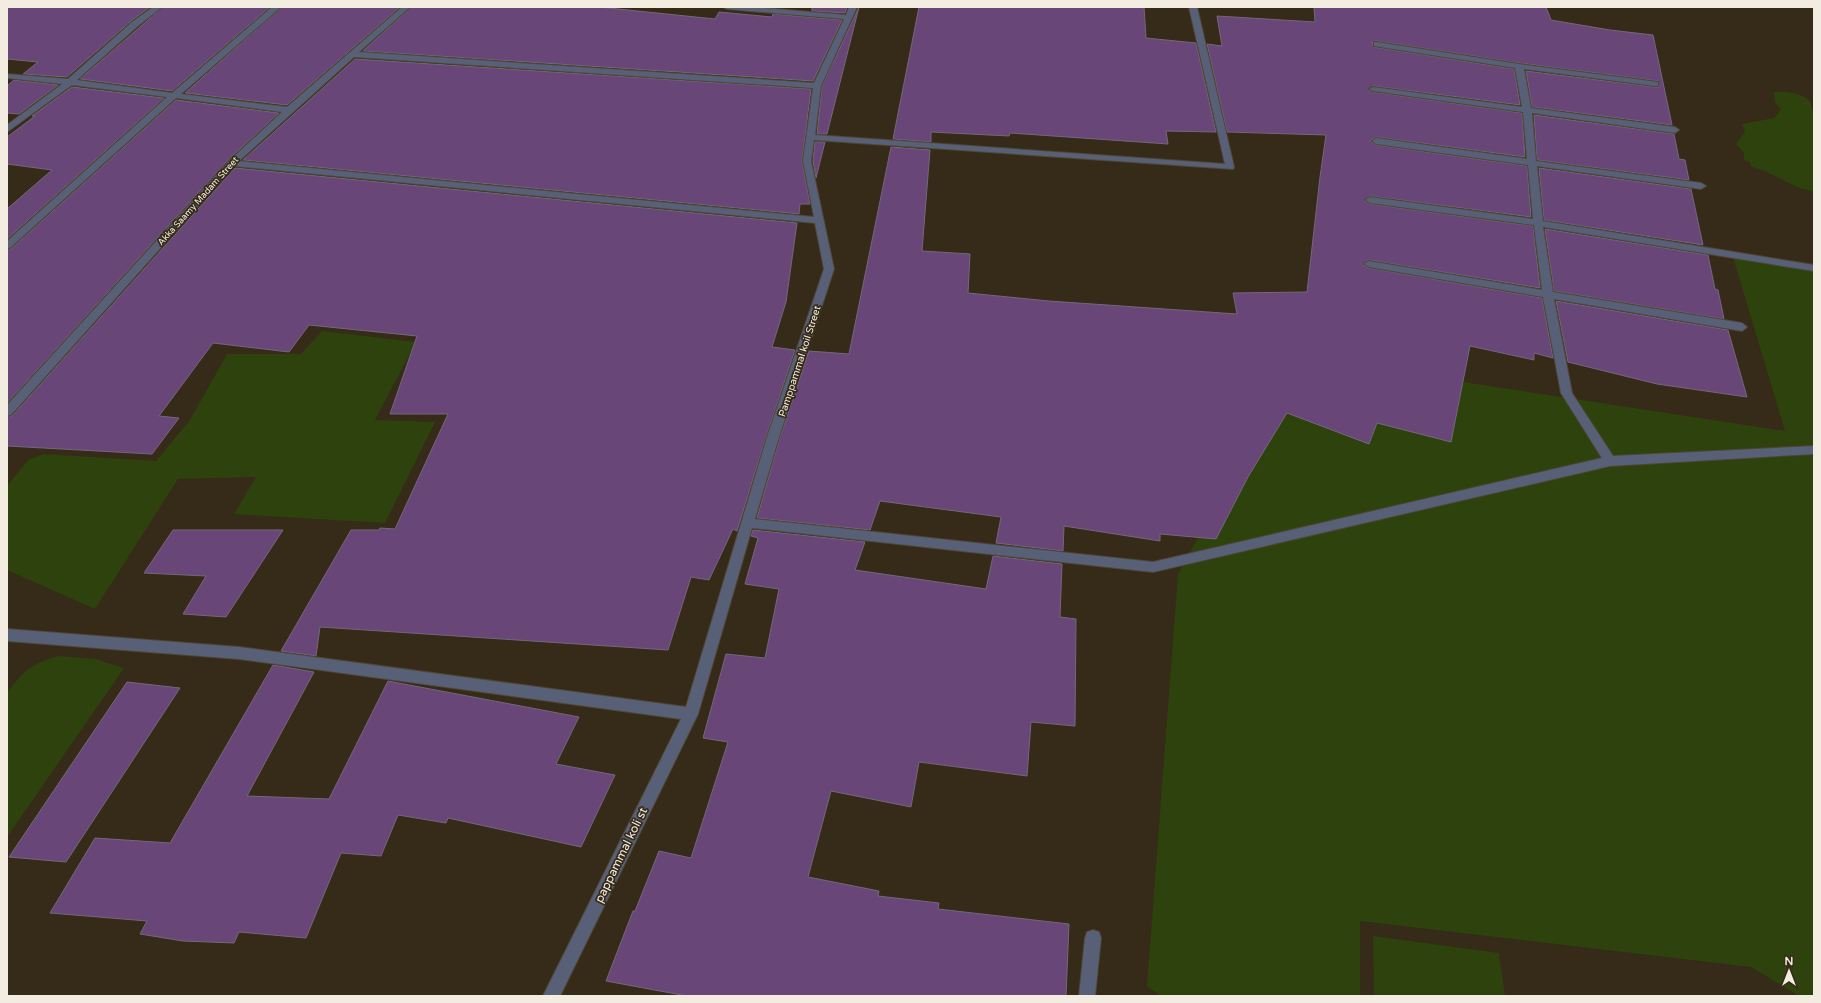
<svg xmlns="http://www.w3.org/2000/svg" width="1821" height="1003" viewBox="0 0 1821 1003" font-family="'Varela Round',sans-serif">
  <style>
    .green { fill: #2d420c }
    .building { fill: #684778; stroke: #74677b }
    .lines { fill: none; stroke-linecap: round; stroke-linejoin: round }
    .minor-casing { stroke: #504634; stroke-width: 2 }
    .minor { fill: #576077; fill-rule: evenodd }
    .labels { text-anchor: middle; stroke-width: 3.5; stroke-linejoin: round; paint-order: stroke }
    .far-street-label { font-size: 9px; fill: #f3ece0; stroke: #362b18 }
    .street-label { font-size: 10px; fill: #f3ece0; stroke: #362b18 }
    .near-street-label { font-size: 12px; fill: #f3ece0; stroke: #362b18 }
  </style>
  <rect width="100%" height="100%" fill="#362b18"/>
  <!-- green -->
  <g class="green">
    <path d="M1774,92C1786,91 1801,92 1811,102V107L1814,113V192L1797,187L1765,171L1752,167L1749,162L1744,160V153L1736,144L1745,131L1742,124L1774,118L1781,110L1775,102Z"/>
    <polygon points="1732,254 1814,268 1814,996 1799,996 1751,967 1360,921 1360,996 1161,996 1147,986 1178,574 1301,352 1371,368 1785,431"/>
    <polygon points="322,331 416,342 375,420 435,422 385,523 234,514 256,477 178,479 95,609 7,570 7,486 28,460 43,454 156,461 190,420 227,354 301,354"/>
    <path d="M59,656L95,659L124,668L7,837V693C23,671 32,663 59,656Z"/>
    <polygon points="1373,936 1499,953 1505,996 1374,996"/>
  </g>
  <!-- building -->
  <g class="building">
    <polygon points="7,7 150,7 131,21 67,77 23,74 38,62 7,59"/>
    <polygon points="163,7 270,7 172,91 80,79"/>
    <polygon points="282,7 400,7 287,105 185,93"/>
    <polygon points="411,7 599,7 715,19 719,12 772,17 773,14 842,20 813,81 363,51"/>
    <polygon points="812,7 847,7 845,13 812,11"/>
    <polygon points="859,7 827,134 817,134 822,86"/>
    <polygon points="919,7 1144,7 1146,38 1196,43 1216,132 1166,131 1168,144 1010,133 1009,136 931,132 931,142 893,139"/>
    <polygon points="1314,7 1546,7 1551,20 1610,30 1653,35 1672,125 1532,107 1526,71 1655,87 1659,87 1658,81 1519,63 1377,41 1372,42 1374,47 1514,69 1520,105 1373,86 1368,90 1373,92 1522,113 1525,157 1376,137 1370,141 1376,145 1527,166 1531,217 1370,196 1364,201 1370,204 1533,226 1540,288 1369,260 1363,265 1369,268 1542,298 1553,358 1534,353 1534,360 1470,346 1451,442 1377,423 1369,444 1287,413 1248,477 1216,539 1160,534 1160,541 1064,526 1063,551 996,543 1001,517 880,501 870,530 757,518 780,437 809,351 849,354 891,147 930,150 922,251 970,254 968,293 1049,301 1237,314 1233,293 1307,292 1320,177 1326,135 1227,132 1207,44 1222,46 1217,16 1315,22"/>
    <polygon points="355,59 811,89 802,161 810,204 800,204 799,214 243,160"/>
    <polygon points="14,80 58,85 19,114 7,113 7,86"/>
    <polygon points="72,87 164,98 7,239 7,209 52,170 7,164 7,137 35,116 32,116"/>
    <polygon points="176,100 279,113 228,160 7,403 7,250 11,249"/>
    <polygon points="1534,115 1674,134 1679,159 1685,160 1689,180 1537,160"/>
    <polygon points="815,142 825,142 816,178 813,161"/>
    <polygon points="235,168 797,223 786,302 772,347 795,350 766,437 737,531 733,529 709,580 691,577 668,650 320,627 316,656 281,651 351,530 379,530 380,528 395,529 448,414 390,414 417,336 309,325 289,352 213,343 159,416 179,418 152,454 7,446 7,417 12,416"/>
    <polygon points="1539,168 1691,189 1703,245 1544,220"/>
    <polygon points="1545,229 1708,255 1715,289 1718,290 1724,319 1554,291"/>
    <polygon points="1556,301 1728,330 1747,397 1657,384 1568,362"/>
    <polygon points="173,530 283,530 226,617 183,614 206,576 144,573"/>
    <polygon points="753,530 865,542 855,570 986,589 993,556 1062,564 1060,617 1076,619 1075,726 1031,722 1027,776 919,762 911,807 831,791 808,877 879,891 878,896 939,903 938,909 1069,924 1066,996 687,996 606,981 633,911 635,911 659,851 691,858 728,742 703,738 726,654 765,658 779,589 745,584 758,538 751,536"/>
    <polygon points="273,665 314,672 247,796 329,799 388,681 579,717 556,764 615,775 581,847 448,818 446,823 398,815 381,856 341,853 306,938 239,932 234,943 183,941 140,934 147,921 50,913 95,838 170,843"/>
    <polygon points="127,682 180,688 66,862 9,857"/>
  </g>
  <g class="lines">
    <!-- minor casing -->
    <g class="minor-casing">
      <g id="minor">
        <path d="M153,7H162L138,26L77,80L172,93L272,7H281L181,94L287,107L402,7H410L359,52L814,83L844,19L727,9L723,7H754L846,15L849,7H857L821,86L815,135L1225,164L1189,7H1197L1234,167L1233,169L814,140L811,161L834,269L779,437L755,519L1153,562L1602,458L1561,393L1543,297L1369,267L1364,264L1369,261L1542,290L1534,225L1370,203L1365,200L1370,197L1533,219L1528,165L1376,144L1372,141L1376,138L1527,159L1523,112L1373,91L1369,89L1373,87L1522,107L1515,68L1374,46V42H1377L1519,64L1658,82V86H1655L1524,69L1531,108L1675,127L1679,130L1675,133L1532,113L1536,161L1701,183L1706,186L1701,189L1537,166L1543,221L1814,265V271L1543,227L1553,292L1742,323L1747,327L1742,331L1554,299L1572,393L1613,456L1814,446V454L1610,466L1153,572L752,528L698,714L560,996H543L681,719L239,659L7,641V629L239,647L686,707L767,437L824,269L815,223L234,166L11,415L7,416V405L229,161L282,112L176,98L10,248L7,249V241L167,97L72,85L7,132V125L62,84L7,78V74L68,79L132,22ZM354,57L813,88L803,161L814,217L239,161Z"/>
        <polygon points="1093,930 1099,932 1101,938 1095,996 1079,996 1085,938 1087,932"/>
      </g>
    </g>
    <!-- minor -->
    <use href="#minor" class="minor"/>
  </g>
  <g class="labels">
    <!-- far-street labels -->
    <g class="far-street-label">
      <text transform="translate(198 201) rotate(-48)" y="3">Akka Saamy Madam Street</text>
    </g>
    <!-- street labels -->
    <g class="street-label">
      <text transform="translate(799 361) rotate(-72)" y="4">Pamppammal koil Street</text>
    </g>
    <!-- near-street labels -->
    <g class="near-street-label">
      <text transform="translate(621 855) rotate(-64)" y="4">pappammal koli st</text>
    </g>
  </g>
  <!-- border -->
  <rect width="1821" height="1003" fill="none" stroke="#f3ece0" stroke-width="16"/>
  <!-- north arrow -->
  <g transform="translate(1789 971)" stroke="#362b18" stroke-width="3" paint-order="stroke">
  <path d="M0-3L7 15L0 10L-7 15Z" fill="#f3ece0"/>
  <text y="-6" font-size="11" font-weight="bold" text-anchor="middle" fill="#f3ece0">N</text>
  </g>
</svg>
